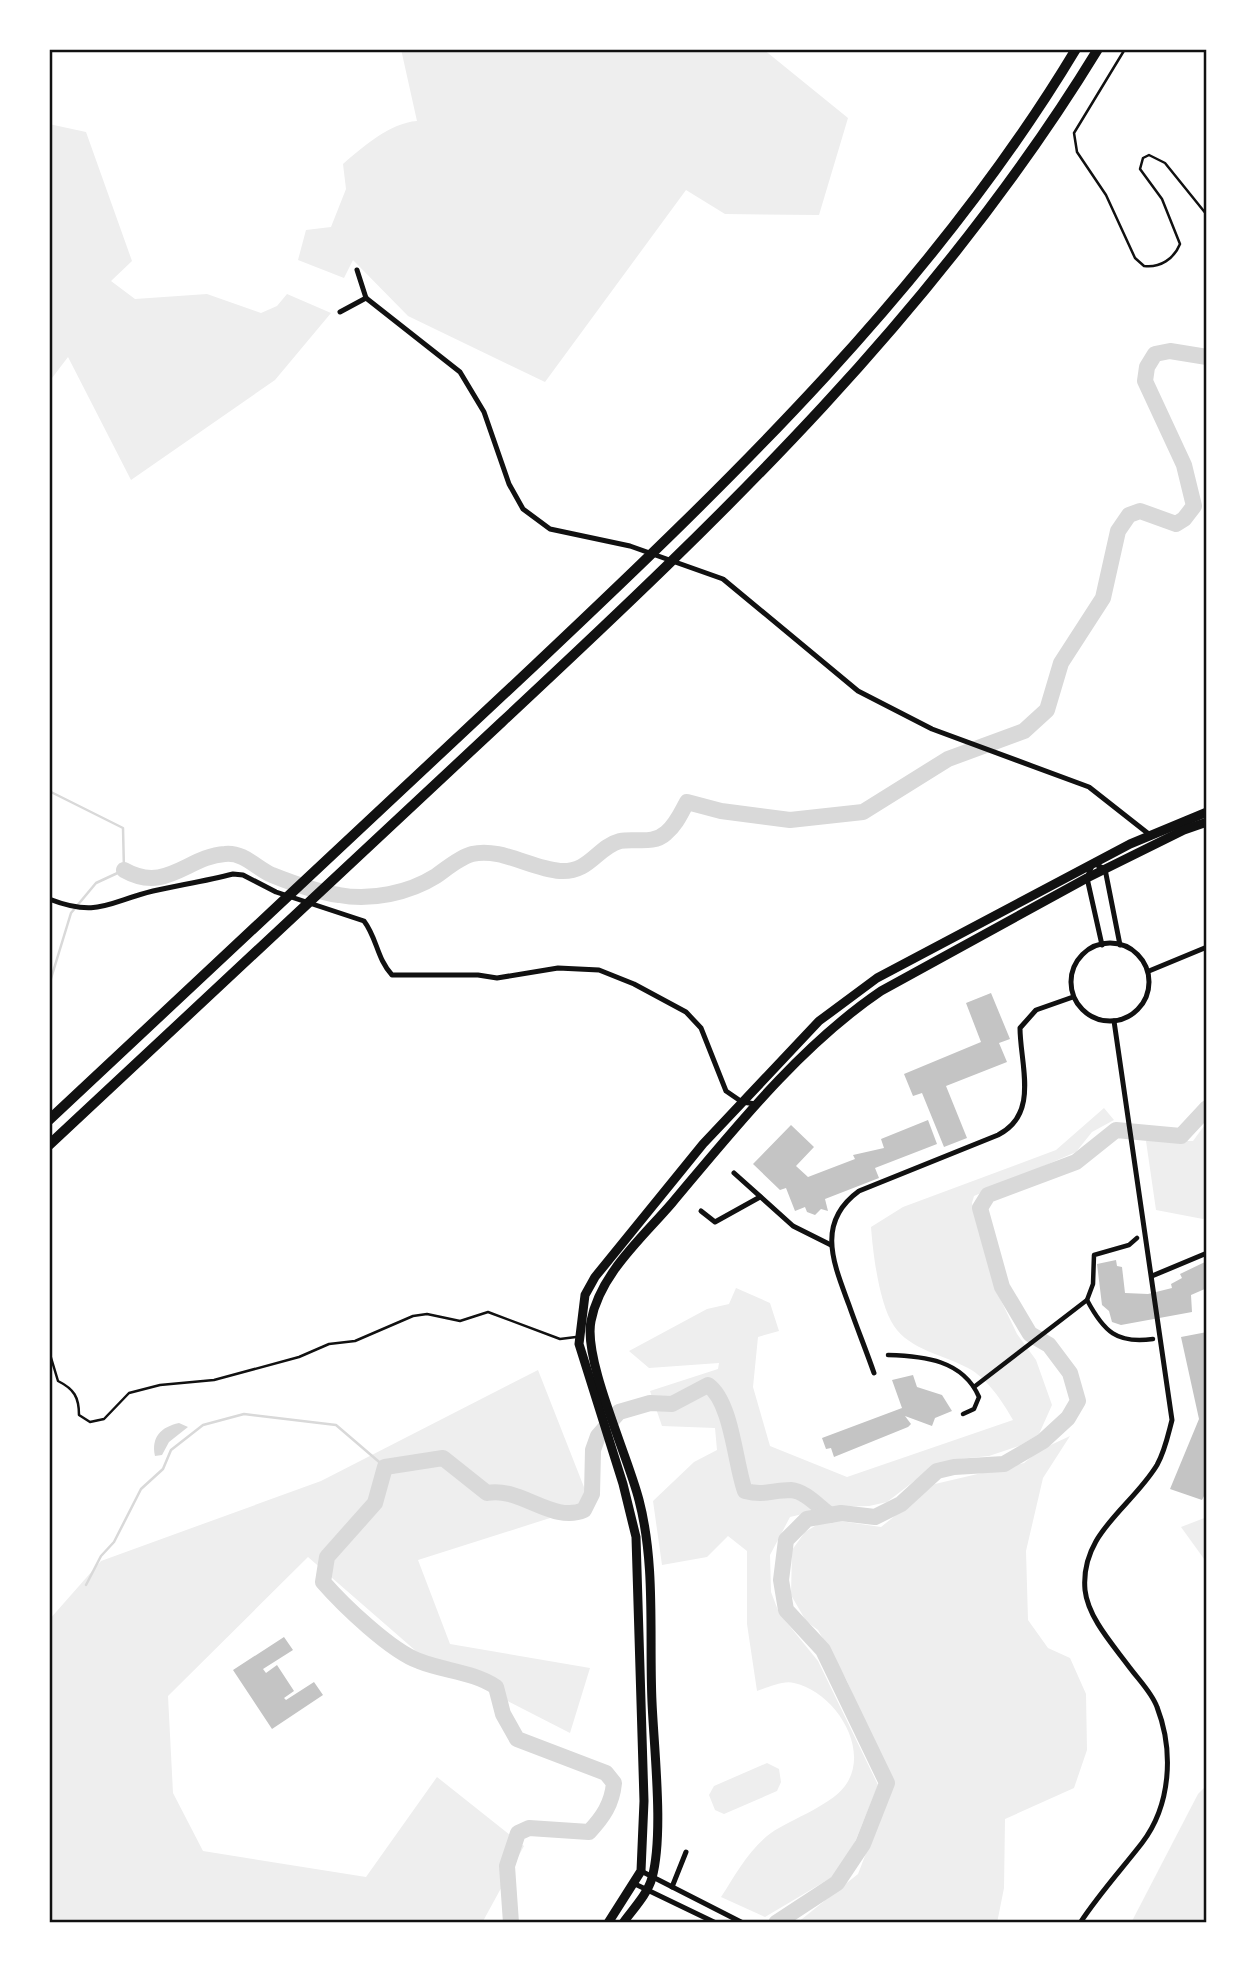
<svg xmlns="http://www.w3.org/2000/svg" width="1256" height="1972" viewBox="0 0 1256 1972" font-family="'Fira Sans',sans-serif">
  <style>
    .green { fill: #eee }
    .water { fill: #d9d9d9 }
    .lines { fill: none; stroke-linecap: round; stroke-linejoin: round }
    .stream { stroke: #d9d9d9; stroke-width: 2.5 }
    .river { stroke: #d9d9d9; stroke-width: 16 }
    .building { fill: #c4c4c4 }
    .service { stroke: #111; stroke-width: 2.5 }
    .pedestrian { stroke: #111; stroke-width: 4.5 }
    .minor { stroke: #111; stroke-width: 5 }
    .primary { stroke: #111; stroke-width: 9 }
    .motorway { stroke: #111; stroke-width: 10 }
    .neatline { fill: none; stroke: #111; stroke-width: 2.5 }
  </style>
  <rect width="100%" height="100%" fill="#fff"/>
  <!-- green -->
  <g class="green">
    <path d="M401,49H763L848,118L819,215L725,214L686,190L545,382L408,316L353,260L344,278L298,260L306,230L331,227L346,189L343,164C364,146 390,123 417,121Z"/>
    <polygon points="49,124 86,132 132,261 111,281 135,299 207,294 261,313 277,306 287,294 331,313 275,380 131,480 68,357 49,382"/>
    <path d="M1104,1108L1114,1120L1092,1132L1076,1152L974,1196L972,1203L996,1290L1017,1334L1036,1360L1052,1405L1039,1434L1019,1446L989,1456L958,1459L935,1465L887,1502L869,1506L833,1507L790,1517L770,1555L771,1592L779,1613L818,1661L878,1785L855,1842L834,1876L765,1917L721,1897C736,1874 749,1849 771,1833C791,1819 835,1804 847,1783C870,1746 833,1691 794,1683C783,1680 767,1688 757,1691L747,1624V1551L728,1536L707,1557L662,1565L653,1501L694,1462L717,1450L715,1428L662,1426L650,1391L718,1369L719,1363L649,1368L629,1351L707,1309L729,1304L736,1288L770,1303L779,1331L758,1337L753,1387L770,1446L847,1477L1013,1420C1003,1402 987,1378 968,1368C944,1355 910,1350 894,1326C879,1304 873,1253 871,1227L903,1207L1056,1150Z"/>
    <polygon points="1207,1122 1207,1217 1203,1219 1156,1210 1146,1141 1193,1141"/>
    <polygon points="538,1370 591,1505 418,1560 450,1644 590,1668 570,1733 424,1658 308,1557 168,1696 173,1793 203,1851 366,1877 437,1777 524,1846 482,1923 49,1923 49,1620 101,1561 321,1481"/>
    <polygon points="1070,1436 1043,1478 1026,1551 1028,1620 1048,1648 1070,1658 1086,1694 1087,1750 1074,1788 1005,1819 1004,1888 997,1923 797,1923 858,1874 892,1786 847,1681 818,1630 806,1621 791,1595 792,1550 805,1532 820,1523 840,1521 881,1527 935,1484 1024,1463 1040,1450"/>
    <polygon points="1207,1517 1207,1563 1181,1527"/>
    <polygon points="767,1763 779,1769 781,1782 777,1791 724,1814 715,1810 709,1795 714,1786"/>
    <polygon points="1207,1785 1207,1923 1131,1923 1198,1794"/>
  </g>
  <!-- water -->
  <path class="water" d="M179,1423L188,1427L169,1442L162,1455L155,1456C151,1437 161,1427 179,1423Z"/>
  <g class="lines">
    <!-- stream -->
    <g class="stream">
      <polyline points="49,791 123,828 124,870 96,883 71,913 49,985"/>
      <polyline points="86,1585 101,1556 114,1542 141,1489 163,1469 171,1450 203,1425 244,1414 336,1425 385,1467"/>
    </g>
    <!-- river -->
    <g class="river">
      <path d="M124,870C166,894 188,856 225,854C244,852 256,868 272,875C292,883 317,892 339,895C371,901 409,893 436,876C446,869 460,857 472,854C501,847 531,869 560,871C590,873 597,847 620,841C635,838 653,845 666,833C676,825 681,813 687,802L721,811L790,820L863,812L948,759L1024,731L1047,710L1061,663L1103,598L1118,531L1129,515L1140,511L1176,524L1184,519L1194,506L1184,465L1145,381L1147,367L1155,354L1170,351L1207,357"/>
      <path d="M511,1923L507,1866L518,1833L529,1828L589,1832C603,1817 612,1804 614,1783L606,1773L517,1739L503,1714L496,1687C474,1672 444,1671 419,1661C391,1651 343,1605 323,1582L327,1557L375,1503L385,1467L443,1458L487,1493C520,1486 553,1524 584,1510L592,1494L593,1450L598,1436L619,1412L650,1403L672,1404L708,1385C732,1402 735,1464 745,1491C765,1496 772,1490 791,1490C805,1491 819,1507 830,1515"/>
      <polyline points="776,1923 837,1883 863,1844 887,1783 823,1650 786,1610 781,1580 786,1540 807,1519 841,1513 875,1517 901,1504 937,1471 954,1467 1004,1464 1043,1441 1068,1418 1078,1401 1070,1373 1049,1345 1030,1334 1002,1287 980,1208 988,1195 1076,1162 1116,1130 1181,1136 1207,1108"/>
    </g>
  </g>
  <!-- building -->
  <g class="building">
    <polygon points="991,993 1010,1039 999,1043 1007,1062 946,1086 967,1138 944,1147 922,1093 913,1096 904,1074 981,1042 966,1003"/>
    <polygon points="928,1120 937,1144 875,1168 879,1178 825,1199 828,1211 821,1209 815,1215 807,1212 805,1207 795,1211 786,1188 780,1190 753,1164 791,1125 814,1147 796,1166 808,1177 855,1159 853,1155 884,1148 881,1139"/>
    <polygon points="1116,1260 1117,1266 1122,1267 1125,1293 1148,1294 1172,1288 1171,1284 1182,1278 1180,1274 1207,1261 1207,1288 1191,1295 1192,1312 1121,1325 1112,1322 1109,1311 1102,1305 1097,1264"/>
    <polygon points="1207,1332 1207,1490 1202,1500 1170,1489 1199,1419 1181,1337"/>
    <polygon points="913,1375 917,1387 942,1395 952,1411 935,1418 932,1426 905,1416 911,1424 908,1427 834,1457 831,1448 826,1449 822,1438 902,1408 892,1380"/>
    <polygon points="284,1637 293,1650 263,1669 266,1673 277,1665 294,1691 284,1698 286,1700 314,1682 323,1695 272,1729 233,1670"/>
  </g>
  <g class="lines">
    <!-- service -->
    <g class="service">
      <path d="M1125,49L1074,133L1077,152L1106,195L1135,258L1144,266C1160,268 1174,259 1180,244L1162,199L1140,169L1143,158L1149,155L1165,163L1207,215"/>
      <path d="M49,1351L58,1381C74,1389 79,1397 79,1415L90,1422L104,1419L129,1393L160,1385L214,1380L299,1357L329,1344L355,1341L413,1316L427,1314L460,1321L488,1312L560,1339L576,1337"/>
    </g>
    <!-- pedestrian -->
    <g class="pedestrian">
      <path d="M1087,1300C1104,1332 1117,1344 1153,1339"/>
      <path d="M888,1355C924,1356 963,1360 979,1397L974,1409L963,1414"/>
      <polyline points="974,1387 1087,1300 1093,1284 1094,1255 1129,1245 1137,1238"/>
    </g>
    <!-- minor -->
    <g class="minor">
      <polyline points="357,270 366,298"/>
      <polyline points="366,298 460,372 484,412 509,484 523,509 550,529 630,546 723,579 858,691 932,729 1089,787 1150,835"/>
      <polyline points="340,312 366,298"/>
      <path d="M49,899C98,918 108,902 153,891C180,885 206,881 233,874L243,875L276,892L364,921C377,938 377,959 392,975H478L497,978L558,968L599,970L634,984L686,1012L701,1028L726,1091L742,1102L756,1104"/>
      <circle cx="1110" cy="982" r="39"/>
      <polyline points="1102,945 1087,878 1093,863 1105,869 1120,945"/>
      <polyline points="1149,971 1207,947"/>
      <polyline points="734,1173 793,1226 831,1245"/>
      <polyline points="701,1211 715,1222 760,1197"/>
      <polyline points="1152,1276 1207,1253"/>
      <path d="M874,1373C866,1350 857,1328 849,1305C834,1264 815,1223 859,1191L998,1135C1040,1114 1020,1064 1020,1028L1036,1010L1073,997"/>
      <polyline points="641,1871 743,1923"/>
      <polyline points="635,1884 716,1923"/>
      <polyline points="672,1887 686,1852"/>
      <path d="M1080,1923C1099,1894 1121,1870 1142,1843C1171,1805 1174,1751 1157,1707C1152,1693 1139,1680 1130,1668C1114,1646 1088,1618 1085,1590C1080,1533 1131,1508 1157,1465C1165,1451 1168,1435 1172,1420L1114,1021"/>
    </g>
    <!-- primary -->
    <g class="primary">
      <polyline points="608,1923 641,1871 644,1801 636,1537 623,1484 579,1344 585,1295 595,1277 703,1144 819,1021 877,978 1130,844 1207,812"/>
      <path d="M623,1923C633,1909 647,1895 652,1878C664,1834 654,1750 652,1702C649,1636 656,1565 639,1500C628,1456 583,1360 591,1321C600,1274 642,1238 672,1203C735,1128 800,1046 881,991L1087,878L1184,830L1207,822"/>
    </g>
    <!-- motorway -->
    <g class="motorway">
      <path d="M49,1120C211,968 373,817 535,665C733,478 935,284 1076,49"/>
      <path d="M49,1145C200,1004 351,863 502,722C725,514 938,311 1098,49"/>
    </g>
  </g>
  <!-- border -->
  <rect width="1256" height="1972" fill="none" stroke="#ffffff" stroke-width="102"/>
  <rect x="51" y="51" width="1154" height="1870" class="neatline"/>
</svg>
